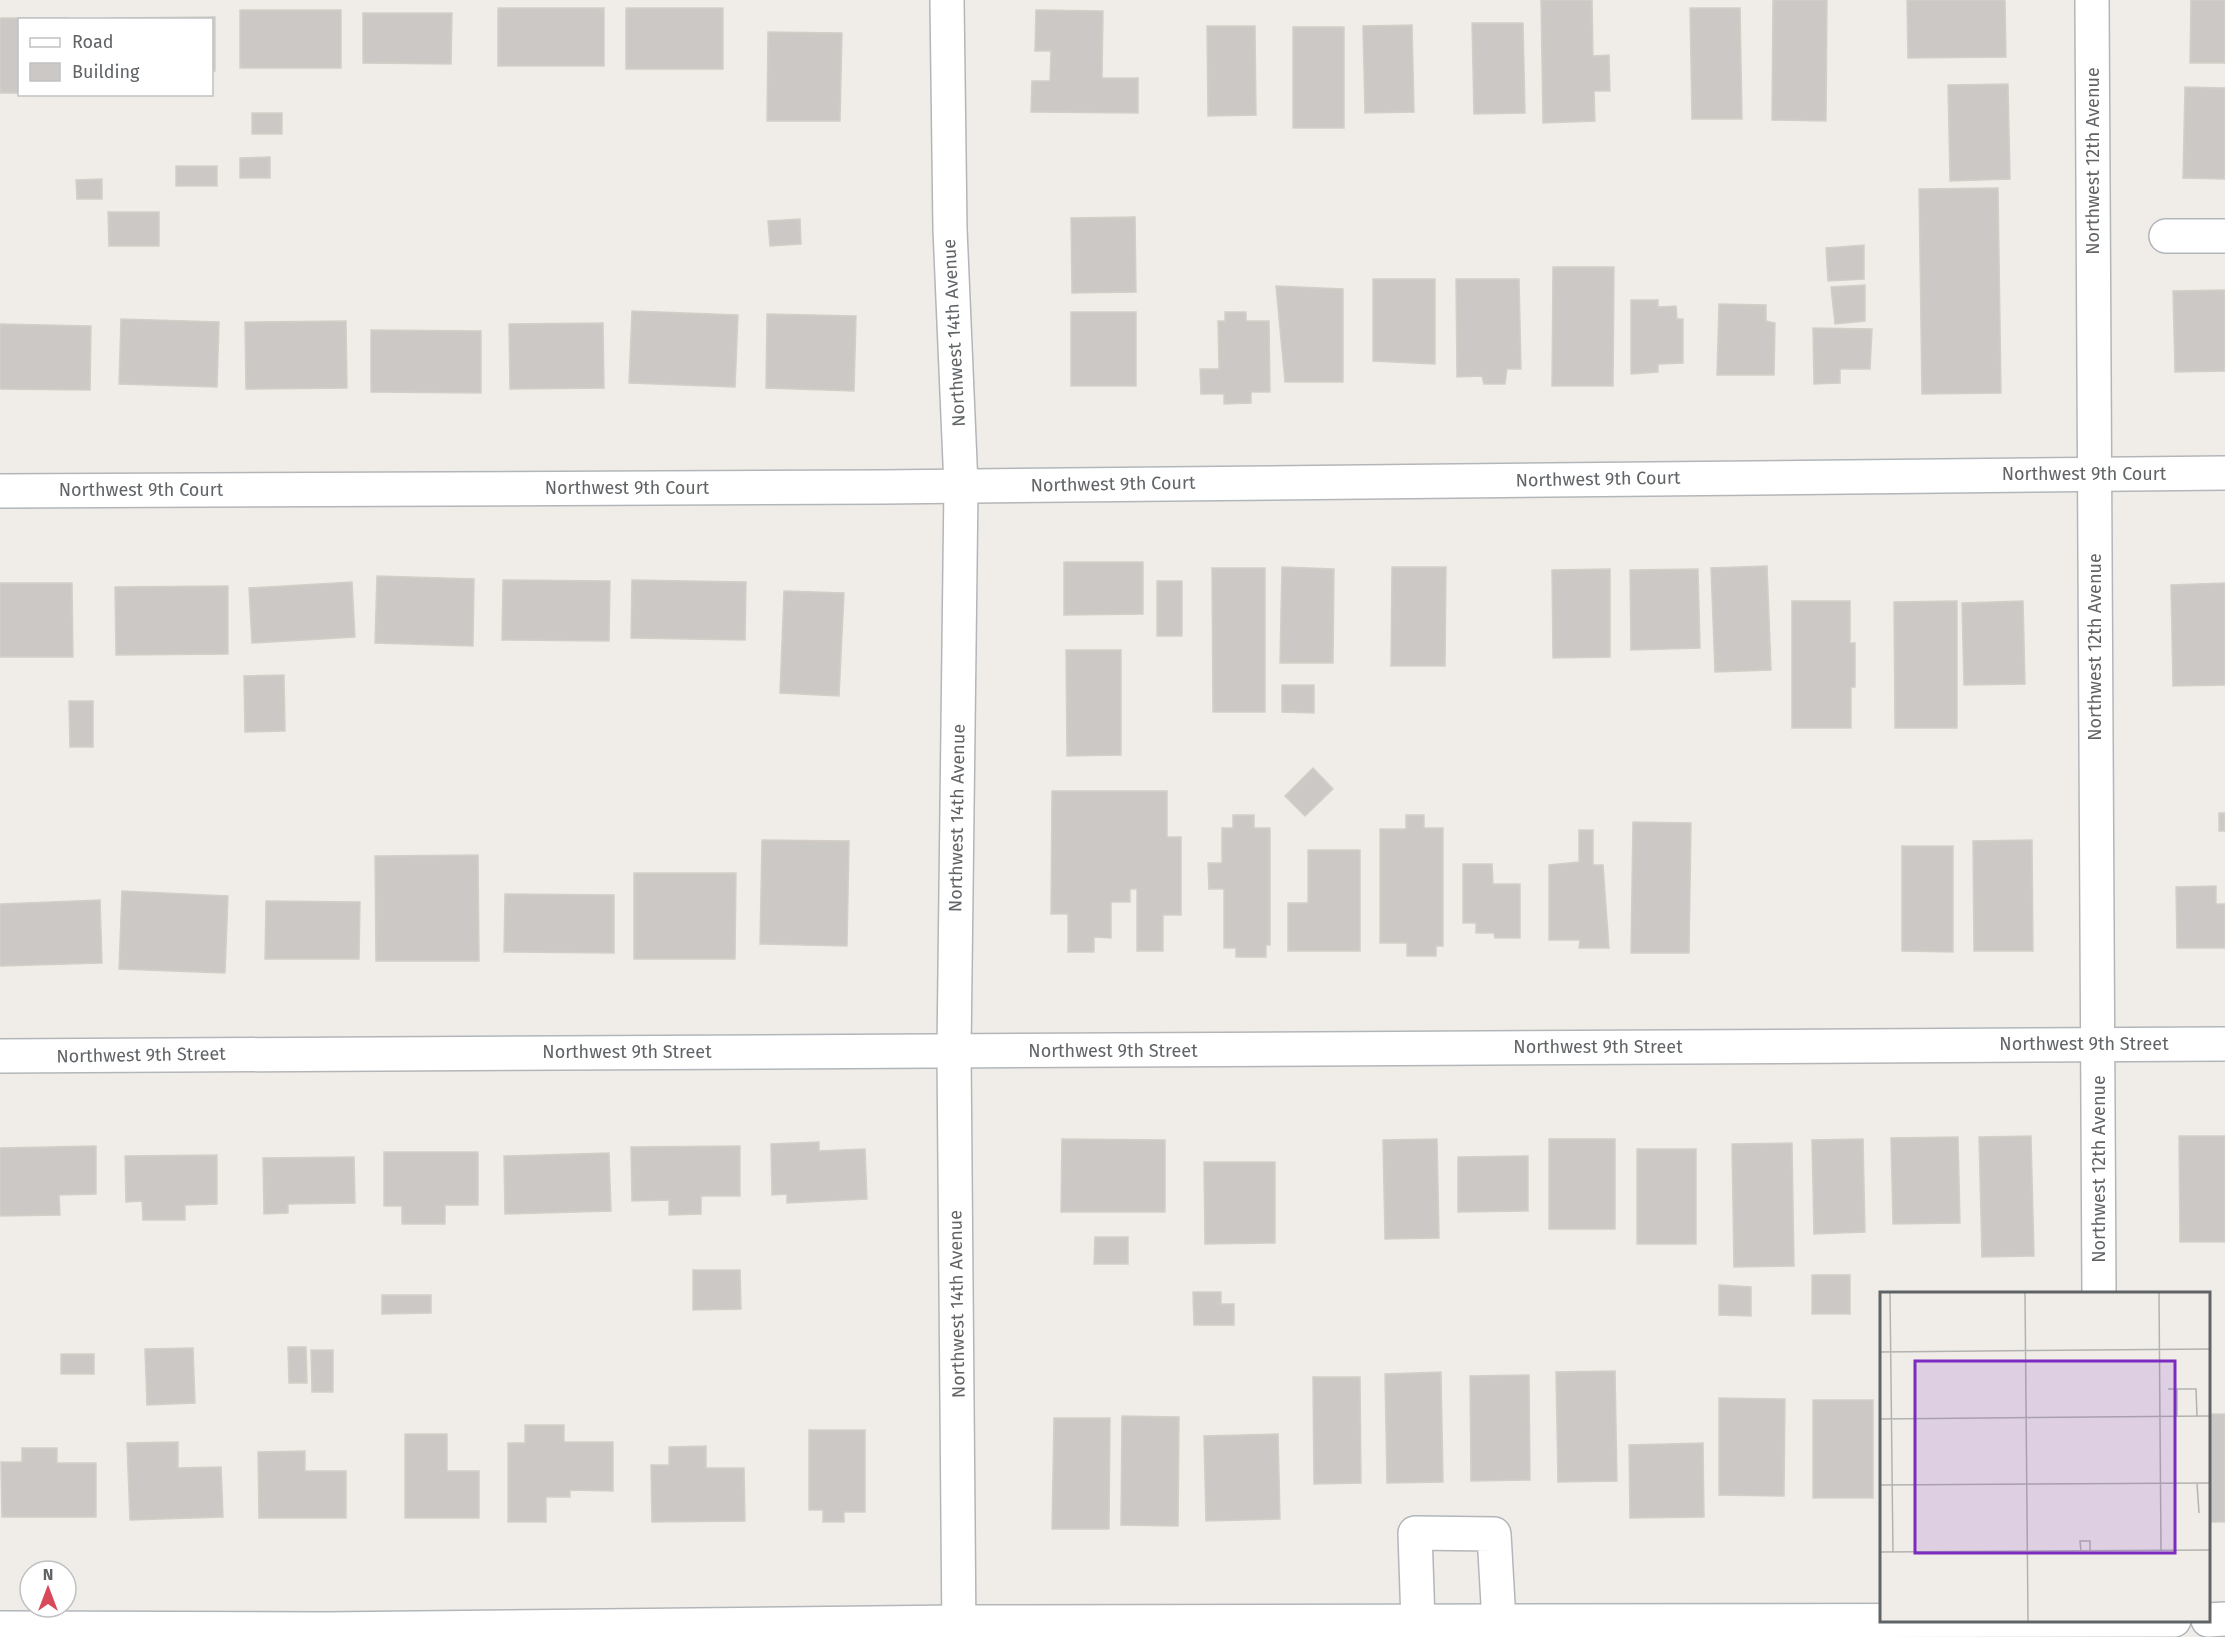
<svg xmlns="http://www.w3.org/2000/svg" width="2225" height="1637" viewBox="0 0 2225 1637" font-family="'Fira Sans',sans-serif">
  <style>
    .building { fill: #ccc8c5; stroke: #d4cec7; stroke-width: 1.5 }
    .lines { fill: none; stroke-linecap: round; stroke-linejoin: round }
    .minor-casing { stroke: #b3b6b9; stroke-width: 36 }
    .minor { stroke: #fff; stroke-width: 33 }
    .labels { text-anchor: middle; stroke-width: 6; stroke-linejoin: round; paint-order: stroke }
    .street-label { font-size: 18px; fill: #606467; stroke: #fff }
    .inset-road { fill: none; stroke: #b2b2b1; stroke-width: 1.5 }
    .view { fill: #7b2cbf; fill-opacity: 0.15; stroke: #7b2cbf; stroke-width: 3 }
    .inset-edge { fill: none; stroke: #606467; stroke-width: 3 }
  </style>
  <rect width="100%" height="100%" fill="#f0ede9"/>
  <!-- building -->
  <g class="building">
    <polygon points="1541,0 1592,0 1593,56 1609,55 1610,91 1594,91 1595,121 1543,123"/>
    <polygon points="1773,0 1827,0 1826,121 1772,120"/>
    <polygon points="1907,0 2005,0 2006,57 1908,58"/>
    <polygon points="2191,0 2225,0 2225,63 2190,63"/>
    <rect x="498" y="8" width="106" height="58"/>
    <rect x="626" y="8" width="97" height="61"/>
    <polygon points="1690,8 1740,8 1742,119 1692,119"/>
    <rect x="240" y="10" width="101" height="58"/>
    <polygon points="1036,10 1103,11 1102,78 1138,78 1138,113 1031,112 1032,81 1050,81 1051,51 1035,51"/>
    <polygon points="363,13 452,13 451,64 363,63"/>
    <polygon points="215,17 215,71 212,71 212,20 110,20 110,18"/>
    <polygon points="0,18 69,18 20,20 20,93 0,93"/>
    <polygon points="1472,23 1523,23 1525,113 1474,114"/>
    <polygon points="1412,25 1414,112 1365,113 1363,26"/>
    <polygon points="1207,26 1255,26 1256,115 1208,116"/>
    <rect x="1293" y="27" width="51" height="101"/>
    <polygon points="768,32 842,33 840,121 767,121"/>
    <polygon points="2008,84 2010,179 1950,181 1948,85"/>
    <polygon points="2185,87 2225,88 2225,179 2183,178"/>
    <rect x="252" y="113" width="30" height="21"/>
    <polygon points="270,157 270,178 240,178 240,158"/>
    <rect x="176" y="166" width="41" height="20"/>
    <polygon points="102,179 102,199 77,199 76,180"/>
    <polygon points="1998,188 2001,393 1922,394 1919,189"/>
    <polygon points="108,212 159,212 159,246 109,246"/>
    <polygon points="1135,217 1136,292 1072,293 1071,218"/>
    <polygon points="800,219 801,244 770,246 768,221"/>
    <polygon points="1864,245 1864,279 1828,281 1826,248"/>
    <polygon points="1553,267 1614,267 1613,386 1552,386"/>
    <polygon points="1373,279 1435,279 1435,364 1373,361"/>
    <polygon points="1456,279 1519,279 1521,369 1507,369 1505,384 1484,384 1482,376 1457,377"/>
    <polygon points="1865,285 1865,321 1835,324 1831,287"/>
    <polygon points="1276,286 1343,289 1343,382 1285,382"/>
    <polygon points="2225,290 2225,371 2175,372 2173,291"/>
    <polygon points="1631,300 1658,300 1658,307 1676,306 1677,319 1683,319 1683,363 1658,364 1658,372 1631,374"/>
    <polygon points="1719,304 1766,305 1766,321 1775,323 1774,375 1717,375"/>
    <polygon points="632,311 738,315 735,387 629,383"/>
    <rect x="1071" y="312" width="65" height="74"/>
    <polygon points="1225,312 1246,312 1246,321 1269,321 1270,392 1251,392 1251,403 1224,404 1224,394 1201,394 1200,369 1219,369 1218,321 1225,321"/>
    <polygon points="767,314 856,316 854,391 766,388"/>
    <polygon points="121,319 219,322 217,387 119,384"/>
    <polygon points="346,321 347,388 246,389 245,322"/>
    <polygon points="603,323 604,388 510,389 509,324"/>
    <polygon points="0,324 91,326 90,390 0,389"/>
    <polygon points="1813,328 1872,329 1870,369 1840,369 1840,383 1814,384"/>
    <polygon points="371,330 481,331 481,393 371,392"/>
    <polygon points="1064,562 1143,562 1143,614 1064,615"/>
    <polygon points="1767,566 1771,670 1715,672 1711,568"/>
    <polygon points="1282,567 1334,569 1333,663 1280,663"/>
    <polygon points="1392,567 1446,567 1445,666 1391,666"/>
    <polygon points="1212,568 1265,568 1265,712 1213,712"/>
    <polygon points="1610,569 1610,657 1553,658 1552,570"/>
    <polygon points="1698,569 1700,648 1631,650 1630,570"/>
    <polygon points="377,576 474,579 473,646 375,643"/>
    <polygon points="503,580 610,581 609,641 502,640"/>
    <polygon points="632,580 746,582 745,640 631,638"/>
    <rect x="1157" y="581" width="25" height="55"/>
    <polygon points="352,582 355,637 252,643 249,588"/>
    <polygon points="0,583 72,583 73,657 0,657"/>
    <polygon points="2225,583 2225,685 2173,686 2171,585"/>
    <polygon points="228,586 228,654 116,655 115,587"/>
    <polygon points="784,591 844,593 839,696 780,693"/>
    <polygon points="1792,601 1850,601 1850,643 1855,643 1855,687 1851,687 1851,728 1792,728"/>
    <polygon points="1957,601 1957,728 1895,728 1894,602"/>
    <polygon points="2023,601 2025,684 1964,685 1962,603"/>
    <polygon points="1066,650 1121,650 1121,755 1067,756"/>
    <polygon points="284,675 285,731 245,732 244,676"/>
    <polygon points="1282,685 1314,685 1314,713 1282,712"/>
    <polygon points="69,701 93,701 93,747 70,747"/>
    <polygon points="1313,768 1333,789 1305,816 1285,796"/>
    <polygon points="1052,791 1167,791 1167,837 1181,837 1181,915 1163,915 1163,951 1137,951 1137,889 1130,889 1130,902 1111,902 1111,938 1094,937 1094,952 1068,952 1068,914 1051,914"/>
    <rect x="2219" y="813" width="6" height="18"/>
    <polygon points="1233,815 1254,815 1254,828 1270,828 1270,945 1266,945 1266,957 1236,957 1236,948 1224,948 1224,889 1209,889 1208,863 1222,863 1222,828 1233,828"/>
    <polygon points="1406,815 1424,815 1424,828 1443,828 1443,946 1436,946 1436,956 1407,956 1407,943 1380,943 1380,829 1406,829"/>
    <polygon points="1633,822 1691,823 1689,953 1631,953"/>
    <polygon points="1579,830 1593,830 1593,865 1603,865 1609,948 1579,948 1580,940 1549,940 1549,865 1579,862"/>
    <polygon points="762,840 849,841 847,946 760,944"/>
    <polygon points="2032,840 2033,951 1974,951 1973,841"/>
    <polygon points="1902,846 1953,846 1953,952 1902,951"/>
    <polygon points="1308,850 1360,850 1360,951 1288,951 1288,903 1308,903"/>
    <polygon points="478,855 479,961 376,961 375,856"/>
    <polygon points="1463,864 1492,864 1493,884 1520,884 1520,938 1495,938 1494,933 1476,933 1476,923 1463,923"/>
    <polygon points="634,873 736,873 735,959 634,959"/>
    <polygon points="2216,886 2216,904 2225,904 2225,948 2177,948 2176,887"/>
    <polygon points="122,891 228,896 225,973 119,969"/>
    <polygon points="505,894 614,895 614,953 504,952"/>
    <polygon points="100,900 102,963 0,966 0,904"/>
    <polygon points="266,901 360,902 359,959 265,959"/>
    <polygon points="2031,1136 2034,1256 1982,1257 1979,1137"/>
    <polygon points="2179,1136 2225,1136 2225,1242 2180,1242"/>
    <polygon points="1958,1137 1960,1223 1893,1224 1891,1138"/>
    <polygon points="1062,1139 1165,1140 1165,1212 1061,1212"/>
    <polygon points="1437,1139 1439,1238 1385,1239 1383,1140"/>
    <rect x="1549" y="1139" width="66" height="90"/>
    <polygon points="1863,1139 1865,1232 1814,1234 1812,1140"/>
    <polygon points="819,1142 819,1151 865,1149 867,1199 787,1203 787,1194 772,1195 771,1144"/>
    <polygon points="1792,1143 1794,1266 1734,1267 1732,1144"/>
    <polygon points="96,1146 96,1194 59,1195 60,1215 0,1216 0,1148"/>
    <polygon points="740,1146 740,1196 701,1196 701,1214 669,1215 669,1200 632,1201 631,1147"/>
    <rect x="1637" y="1149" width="59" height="95"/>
    <polygon points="384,1152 478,1152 478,1205 445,1205 445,1224 402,1224 402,1206 384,1206"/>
    <polygon points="609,1153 611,1211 505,1214 504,1156"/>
    <polygon points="217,1155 217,1204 185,1205 185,1220 143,1220 142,1201 126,1202 125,1156"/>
    <polygon points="1528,1156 1528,1211 1458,1212 1458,1157"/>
    <polygon points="354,1157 355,1203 288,1204 288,1213 264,1214 263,1158"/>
    <polygon points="1204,1162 1275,1162 1275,1243 1205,1244"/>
    <polygon points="1095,1237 1128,1237 1128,1264 1094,1264"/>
    <polygon points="693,1270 740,1270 741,1309 693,1310"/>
    <rect x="1812" y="1275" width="38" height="39"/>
    <polygon points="1719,1285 1751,1287 1751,1316 1719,1315"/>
    <polygon points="1193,1292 1221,1292 1221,1304 1234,1304 1234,1325 1194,1325"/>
    <polygon points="382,1295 431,1295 431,1313 382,1314"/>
    <polygon points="288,1347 306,1347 307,1383 289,1383"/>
    <polygon points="193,1348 195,1403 147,1405 145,1349"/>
    <polygon points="311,1350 333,1350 333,1392 312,1392"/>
    <rect x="61" y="1354" width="33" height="20"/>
    <polygon points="1615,1371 1617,1481 1558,1482 1556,1372"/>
    <polygon points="1441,1372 1443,1482 1387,1483 1385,1374"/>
    <polygon points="1529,1375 1530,1480 1471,1481 1470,1376"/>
    <polygon points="1313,1377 1360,1377 1361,1483 1314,1484"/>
    <polygon points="1719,1398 1785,1399 1784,1496 1719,1495"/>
    <rect x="1813" y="1400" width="60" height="98"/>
    <rect x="2208" y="1414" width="17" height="108"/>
    <polygon points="1122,1416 1179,1417 1178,1526 1121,1525"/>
    <polygon points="1054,1418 1110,1418 1109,1529 1052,1529"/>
    <polygon points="525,1425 564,1425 564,1442 613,1442 613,1491 570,1490 570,1497 546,1497 546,1522 508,1522 508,1443 525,1443"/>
    <polygon points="809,1430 865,1430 865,1512 844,1512 844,1522 823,1522 823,1510 809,1510"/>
    <polygon points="405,1434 447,1434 447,1471 479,1471 479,1518 405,1518"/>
    <polygon points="1278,1434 1280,1519 1206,1521 1204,1436"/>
    <polygon points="178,1442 178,1468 221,1467 223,1517 130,1520 127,1443"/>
    <polygon points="1703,1443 1704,1517 1630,1518 1629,1445"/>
    <polygon points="706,1446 706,1468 744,1468 745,1521 652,1522 651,1465 669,1465 669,1447"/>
    <polygon points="22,1448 57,1448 57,1463 96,1463 96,1517 2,1517 1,1462 22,1462"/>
    <polygon points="305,1451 305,1471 346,1471 346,1518 259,1518 258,1452"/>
  </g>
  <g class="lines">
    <!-- minor casing -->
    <g class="minor-casing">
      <g id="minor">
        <polyline points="947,0 950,229 961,486 954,1051 959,1637"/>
        <polyline points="2092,0 2099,1294"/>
        <polyline points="2166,236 2225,236"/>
        <polyline points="0,491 882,487 2225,473"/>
        <polyline points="0,1056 2225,1044"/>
        <polyline points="2208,1620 2225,1619"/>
        <polyline points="1418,1622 1415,1533 1494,1534 1499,1622"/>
        <polyline points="0,1628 326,1629 959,1622 2174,1620"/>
      </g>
    </g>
    <!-- minor -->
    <use href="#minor" class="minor"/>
  </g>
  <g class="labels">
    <!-- street labels -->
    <g class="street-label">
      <text transform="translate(2093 161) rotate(-90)" y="6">Northwest 12th Avenue</text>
      <text transform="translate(954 333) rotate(-93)" y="6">Northwest 14th Avenue</text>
      <text x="2084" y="480">Northwest 9th Court</text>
      <text transform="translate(1598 479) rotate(-1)" y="6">Northwest 9th Court</text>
      <text transform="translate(1113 484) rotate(-1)" y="6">Northwest 9th Court</text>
      <text x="627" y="494">Northwest 9th Court</text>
      <text x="141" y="496">Northwest 9th Court</text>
      <text transform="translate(2095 647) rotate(-90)" y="6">Northwest 12th Avenue</text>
      <text transform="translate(957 818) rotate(-89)" y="6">Northwest 14th Avenue</text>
      <text x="2084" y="1050">Northwest 9th Street</text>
      <text x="1598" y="1053">Northwest 9th Street</text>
      <text x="1113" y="1057">Northwest 9th Street</text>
      <text x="627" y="1058">Northwest 9th Street</text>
      <text transform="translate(141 1055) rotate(-1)" y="6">Northwest 9th Street</text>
      <text transform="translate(2099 1169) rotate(-90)" y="6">Northwest 12th Avenue</text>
      <text transform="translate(957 1304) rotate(-91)" y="6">Northwest 14th Avenue</text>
    </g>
  </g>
  <!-- overview -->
  <g transform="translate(1880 1292)">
    <rect width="330" height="330" fill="#f0ede9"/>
    <path class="inset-road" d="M10,1L13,260M145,1L148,329M279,1L281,259M0,60L330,57M288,97H316L317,124M297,125V97M0,127L330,124M317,191L319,221M0,193L330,191M201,259L200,249H210V259M0,260L330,258"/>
    <path class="view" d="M35,69H295V261H35Z"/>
    <rect width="330" height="330" class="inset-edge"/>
  </g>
  <!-- legend -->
  <rect x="18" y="18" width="195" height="78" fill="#ffffff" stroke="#bfc1c2" stroke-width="1.5"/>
  <rect x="30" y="38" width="30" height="9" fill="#ffffff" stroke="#bfc1c2" stroke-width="1.5"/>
  <text x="72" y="48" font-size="18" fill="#606467">Road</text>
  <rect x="30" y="63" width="30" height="18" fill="#ccc8c5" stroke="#bfc1c2" stroke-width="1.5"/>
  <text x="72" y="78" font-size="18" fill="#606467">Building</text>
  <!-- north arrow -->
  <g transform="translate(48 1589)"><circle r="28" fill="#ffffff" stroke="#bfc1c2" stroke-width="1.5"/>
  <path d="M0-4.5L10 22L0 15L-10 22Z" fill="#d7485a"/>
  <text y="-9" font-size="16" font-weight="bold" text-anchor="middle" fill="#606467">N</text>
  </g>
</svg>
